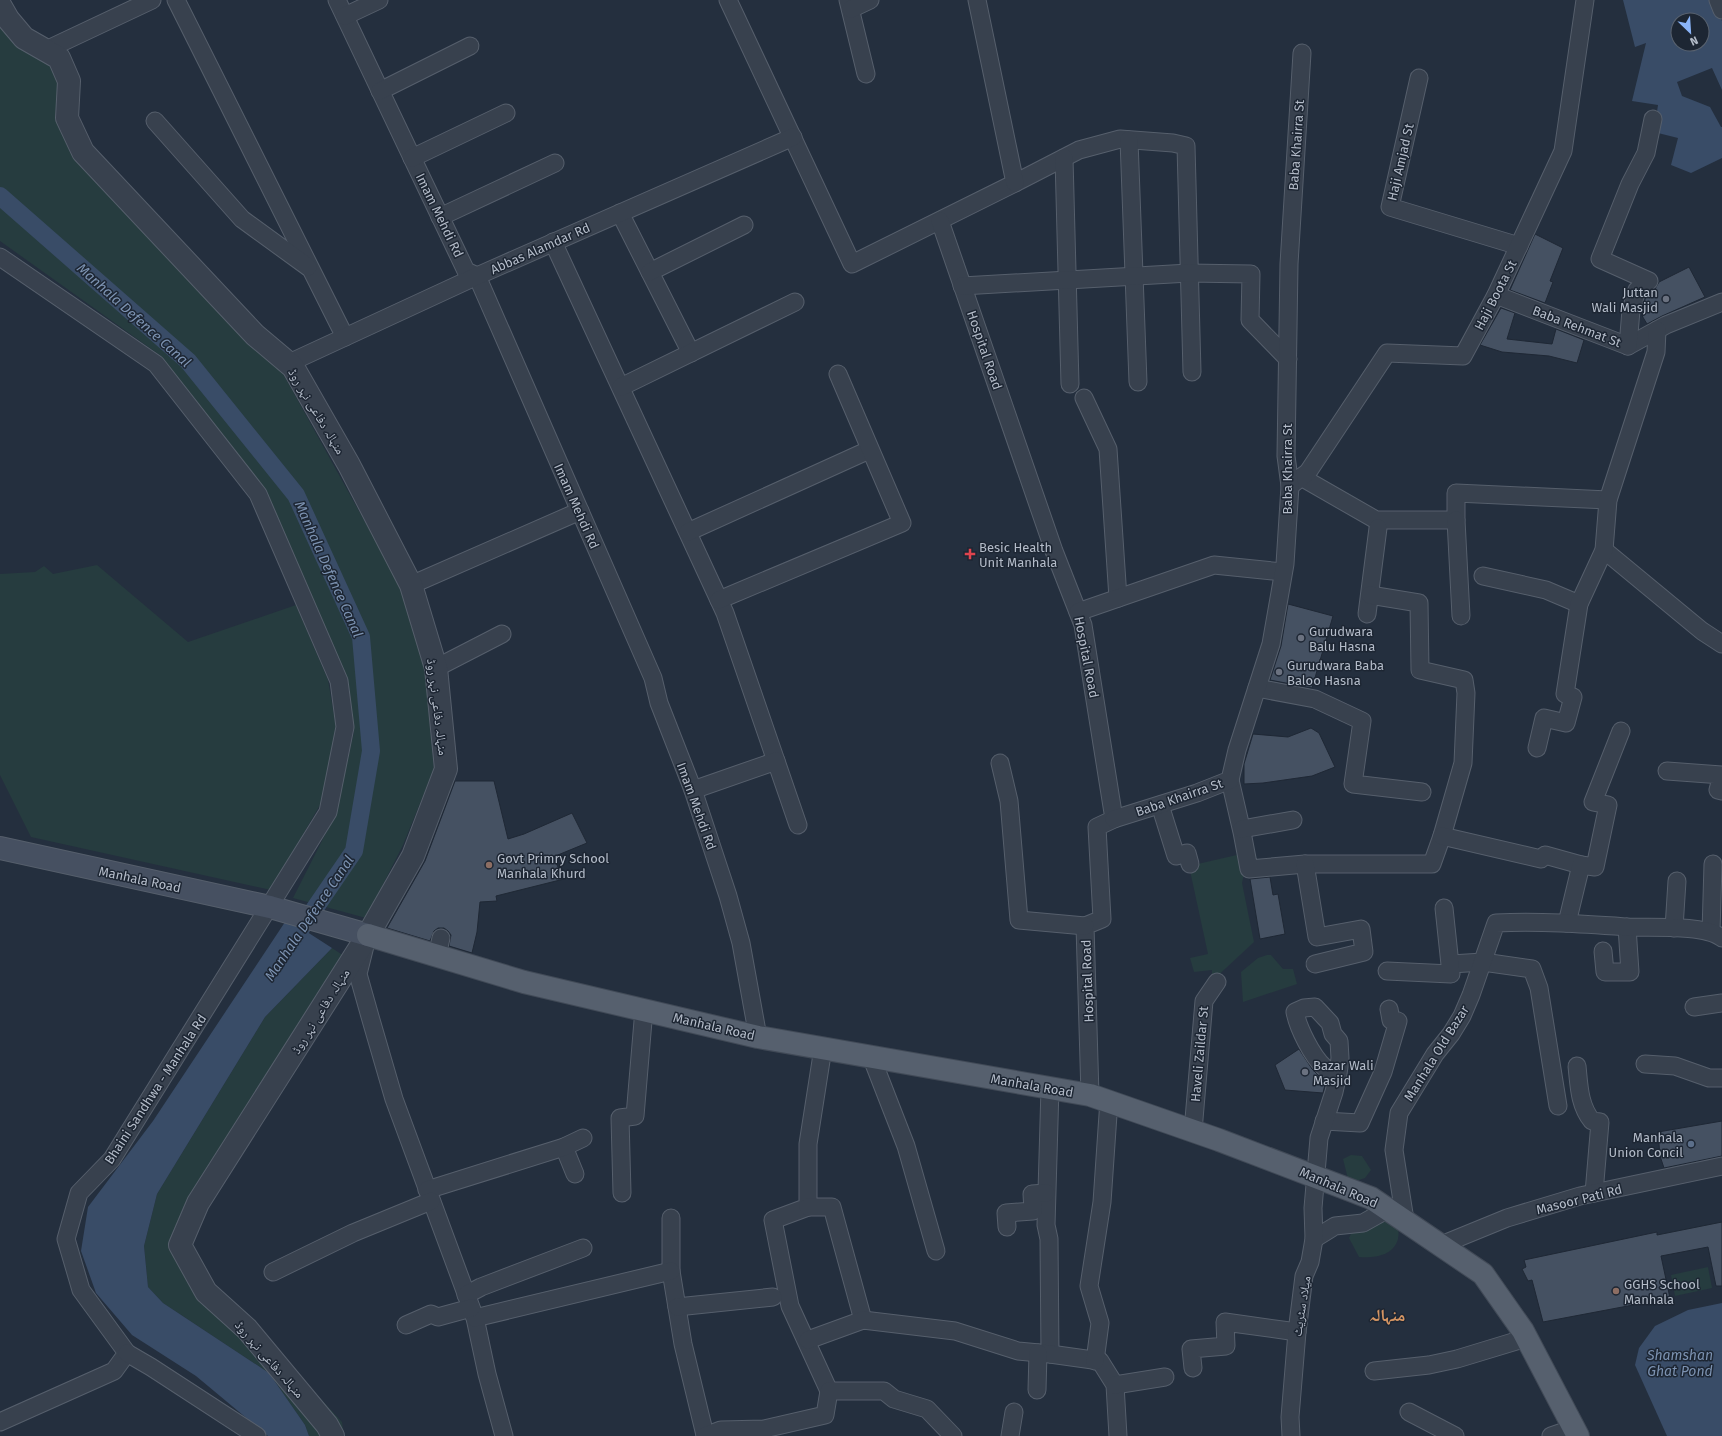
<svg xmlns="http://www.w3.org/2000/svg" width="1722" height="1436" viewBox="0 0 1722 1436" font-family="'Fira Sans','Noto Naskh Arabic',sans-serif">
  <style>
    .green { fill: #263c3f }
    .water { fill: #394c67; fill-rule: evenodd }
    .lines { fill: none; stroke-linecap: round; stroke-linejoin: round }
    .canal { stroke: #394c67; stroke-width: 18 }
    .building { fill: #455162; stroke: #1f2835 }
    .minor-casing { stroke: #565f6c; stroke-width: 19 }
    .tertiary-casing { stroke: #565f6c; stroke-width: 24 }
    .secondary-casing { stroke: #565f6c; stroke-width: 24 }
    .primary-casing { stroke: #414a57; stroke-width: 24 }
    .minor { stroke: #38414e; stroke-width: 17 }
    .tertiary { stroke: #38414e; stroke-width: 22 }
    .secondary { stroke: #465061; stroke-width: 22 }
    .primary { stroke: #56606e; stroke-width: 22 }
    .worship-dot { fill: #6b7280; stroke: #1d2633; stroke-width: 1.5 }
    .health-dot { fill: #e0444e; stroke: #1d2633; stroke-width: 1.5 }
    .education-dot { fill: #8d6e63; stroke: #1d2633; stroke-width: 1.5 }
    .service-dot { fill: #5c6f8a; stroke: #1d2633; stroke-width: 1.5 }
    .labels { text-anchor: middle; stroke-width: 3; stroke-linejoin: round; paint-order: stroke }
    .street-label { font-size: 13px; fill: #b4bcc9; stroke: #1d2633 }
    .poi-label { font-size: 13px; fill: #b4bcc9; stroke: #1d2633; text-anchor: start }
    .water-label { font-size: 14px; font-style: italic; fill: #7c92b1; stroke: #1d2633 }
    .district-label { font-size: 17px; font-weight: bold; fill: #d59563; stroke: #1d2633 }
  </style>
  <rect width="100%" height="100%" fill="#242f3e"/>
  <!-- green -->
  <g class="green">
    <polygon points="0,23 56,67 58,85 55,118 73,158 248,343 281,370 401,587 425,670 434,769 403,845 366,918 293,898 335,815 354,732 347,678 261,486 161,356 0,241"/>
    <polygon points="97,565 188,642 296,605 328,680 336,727 328,791 271,890 31,837 0,775 0,574 35,572 44,566 53,574"/>
    <polygon points="1241,854 1244,874 1242,883 1254,942 1212,981 1212,970 1194,972 1190,958 1208,954 1189,866"/>
    <polygon points="332,948 347,958 173,1246 298,1374 342,1422 344,1436 309,1436 305,1425 269,1373 163,1303 148,1287 144,1246 157,1194 265,1017"/>
    <polygon points="1267,955 1271,955 1283,969 1293,969 1297,984 1243,1002 1241,972 1258,958"/>
    <polygon points="1351,1155 1362,1156 1371,1170 1365,1178 1356,1181 1348,1179 1343,1159"/>
    <path d="M1369,1208C1375,1212 1393,1219 1396,1224C1399,1229 1399,1233 1398,1239C1393,1256 1375,1258 1359,1257L1349,1238L1360,1215Z"/>
    <polygon points="1708,1267 1712,1288 1675,1296 1671,1275"/>
  </g>
  <!-- water -->
  <g class="water">
    <path d="M1623,0H1713L1722,21V90L1712,68L1677,82L1682,96L1710,107L1721,127H1722V158L1691,173L1671,165L1678,138L1654,132L1658,105L1632,101L1646,43L1635,47ZM1678,20H1702V44H1678Z"/>
    <polygon points="287,919 332,948 265,1017 157,1194 144,1246 148,1287 163,1303 269,1373 305,1425 309,1436 268,1436 196,1376 132,1335 96,1293 81,1251 88,1207 153,1121"/>
    <polygon points="1722,1303 1722,1436 1667,1436 1635,1365 1639,1348 1655,1326 1688,1310"/>
  </g>
  <g class="lines">
    <!-- canal -->
    <polyline class="canal" points="0,196 188,361 296,495 361,637 371,751 354,851 287,949"/>
  </g>
  <!-- building -->
  <g class="building">
    <polygon points="1535,234 1563,248 1550,281 1553,282 1545,303 1510,290"/>
    <polygon points="1689,267 1705,297 1662,316 1647,324 1641,314 1646,296 1655,289 1659,282"/>
    <polygon points="1501,308 1515,313 1507,339 1552,344 1556,329 1584,340 1577,363 1549,356 1502,352 1480,345"/>
    <polygon points="1288,604 1333,616 1312,688 1270,680 1281,646"/>
    <polygon points="1311,728 1319,733 1335,767 1312,776 1263,783 1244,784 1244,764 1253,734 1288,737"/>
    <polygon points="455,781 494,781 508,839 524,834 572,813 587,843 553,857 564,879 496,896 497,901 480,902 477,932 472,953 449,946 451,935 448,931 444,928 438,928 434,931 430,941 387,928 425,861"/>
    <polygon points="1270,877 1273,895 1278,894 1285,934 1260,939 1250,879"/>
    <polygon points="1299,1049 1312,1069 1318,1075 1326,1080 1323,1093 1285,1090 1275,1065"/>
    <polygon points="1722,1121 1722,1156 1664,1168 1660,1156 1658,1132"/>
    <polygon points="1722,1222 1722,1286 1716,1286 1708,1247 1661,1256 1670,1298 1543,1322 1532,1280 1528,1281 1522,1269 1526,1267 1524,1260 1657,1232 1657,1235"/>
  </g>
  <g class="lines">
    <!-- minor casing -->
    <g class="minor-casing">
      <g id="minor">
        <polyline points="176,0 345,337"/>
        <polyline points="337,0 466,271 477,276 653,678 659,703 693,790 728,896 741,943 758,1037"/>
        <polyline points="728,0 852,264 1015,183 1079,150 1120,139 1173,143 1186,146 1192,372"/>
        <polyline points="848,0 866,74"/>
        <polyline points="977,0 1015,183"/>
        <polyline points="1718,0 1722,10"/>
        <polyline points="851,9 870,0"/>
        <polyline points="345,16 379,0"/>
        <polyline points="46,50 152,0"/>
        <polyline points="1419,78 1390,207 1519,246"/>
        <polyline points="380,91 470,46"/>
        <polyline points="155,121 242,219 308,267"/>
        <polyline points="1129,140 1138,382"/>
        <polyline points="412,158 506,113"/>
        <polyline points="1064,158 1070,384"/>
        <polyline points="620,213 691,353"/>
        <polyline points="440,217 555,163"/>
        <polyline points="940,221 1054,551 1083,625 1114,819 1097,827 1102,919 1085,926 1090,1095"/>
        <polyline points="553,242 725,613 776,761"/>
        <polyline points="0,257 156,364 258,494 339,681 345,727 328,812 112,1159 79,1193 66,1239 81,1290 127,1353 114,1371 0,1422"/>
        <polyline points="650,272 744,225"/>
        <polyline points="962,286 1189,273 1251,274 1250,320 1288,359"/>
        <polyline points="1496,295 1628,346 1666,325 1722,302"/>
        <polyline points="1628,346 1631,310 1637,290 1649,281 1600,259 1630,184 1646,153 1653,119"/>
        <polyline points="289,363 477,276 793,137"/>
        <polyline points="621,387 795,302"/>
        <polyline points="1084,398 1108,449 1118,598"/>
        <polyline points="1301,477 1376,520 1456,520 1456,493 1608,500"/>
        <polyline points="1290,486 1308,472 1387,353 1463,356 1496,295 1563,151 1585,0"/>
        <polyline points="1456,520 1461,616"/>
        <polyline points="688,532 869,450"/>
        <polyline points="1604,550 1702,631 1722,644"/>
        <polyline points="1483,576 1546,590 1579,604"/>
        <polyline points="411,585 580,511"/>
        <polyline points="719,600 902,523 838,374"/>
        <polyline points="1078,612 1214,565 1283,572"/>
        <polyline points="1367,614 1378,528"/>
        <polyline points="436,668 502,634"/>
        <polyline points="1257,688 1315,699 1362,721 1353,784 1422,792"/>
        <polyline points="1537,748 1544,718 1566,723 1573,697 1565,694 1579,604 1604,550 1608,500 1656,352 1657,330"/>
        <polyline points="1000,763 1009,801 1019,920 1085,926"/>
        <polyline points="1667,771 1722,775 1718,790 1722,791"/>
        <polyline points="1230,780 1242,832 1249,869 1305,864 1432,864 1442,836 1463,763 1466,693 1464,680 1420,670 1419,603 1370,595"/>
        <polyline points="693,790 776,761 798,825"/>
        <polyline points="1160,805 1176,856 1187,853 1190,864"/>
        <polyline points="1114,819 1197,793 1230,780 1237,750 1271,644 1285,564 1290,486 1286,456 1289,264 1302,53"/>
        <polyline points="1242,829 1293,820"/>
        <polyline points="1442,836 1541,859 1545,855 1581,865"/>
        <polyline points="1305,864 1317,937 1361,929 1364,952 1315,964"/>
        <polyline points="1567,923 1581,865 1595,867 1608,805 1593,802 1621,731"/>
        <polyline points="1674,928 1677,881"/>
        <polyline points="1711,932 1713,864"/>
        <polyline points="365,946 358,974 371,1020 394,1099 475,1318 487,1374 504,1436"/>
        <polyline points="1603,951 1605,972 1630,972 1627,927"/>
        <polyline points="437,956 441,938"/>
        <polyline points="1451,964 1483,962 1532,969 1539,988 1558,1106"/>
        <polyline points="1387,971 1451,974 1444,908"/>
        <polyline points="1694,1007 1722,1003"/>
        <polyline points="823,1048 808,1144 808,1207 773,1220 790,1306 829,1391"/>
        <polyline points="871,1056 906,1146 936,1251"/>
        <polyline points="1645,1064 1675,1066 1709,1078 1722,1078"/>
        <path d="M1577,1066C1579,1085 1579,1105 1592,1121L1600,1122L1594,1193"/>
        <polyline points="1050,1088 1046,1225 1049,1239 1050,1354"/>
        <polyline points="1324,1121 1360,1123 1383,1072 1398,1021 1391,1020 1389,1009"/>
        <polyline points="1193,1131 1204,1001 1217,982"/>
        <polyline points="564,1147 575,1174"/>
        <polyline points="427,1190 564,1147 583,1138"/>
        <polyline points="622,1193 620,1118 635,1116 644,1009"/>
        <polyline points="808,1207 832,1207 863,1320"/>
        <polyline points="671,1218 671,1271 683,1344 705,1435"/>
        <path d="M1405,1220L1394,1150L1399,1113L1435,1054L1451,1034L1462,1016L1471,995L1496,923C1540,921 1583,924 1627,927C1650,928 1705,924 1722,938"/>
        <polyline points="1007,1227 1006,1213 1033,1211 1032,1194 1046,1193"/>
        <polyline points="1314,1239 1335,1226 1363,1223 1388,1209"/>
        <polyline points="1441,1245 1507,1218 1580,1196 1722,1166"/>
        <polyline points="273,1272 353,1233 431,1201"/>
        <polyline points="466,1295 481,1287 583,1248"/>
        <polyline points="677,1307 773,1297"/>
        <polyline points="475,1318 671,1271"/>
        <polyline points="406,1325 431,1314 438,1317 471,1308"/>
        <polyline points="808,1340 863,1320 955,1331 1018,1351 1050,1354 1100,1361 1115,1385 1118,1436"/>
        <polyline points="127,1353 151,1367 257,1436"/>
        <polyline points="1095,1361 1100,1323 1089,1286 1102,1202 1109,1100"/>
        <polyline points="1193,1368 1191,1349 1226,1346 1225,1322 1297,1332"/>
        <polyline points="1374,1371 1429,1365 1457,1359 1526,1338"/>
        <polyline points="1115,1385 1165,1377"/>
        <polyline points="1037,1390 1038,1353"/>
        <polyline points="1409,1412 1455,1436"/>
        <polyline points="705,1436 721,1430 764,1429 825,1415 829,1391 884,1391 894,1399 927,1409 953,1436"/>
        <polyline points="1010,1436 1014,1412"/>
        <path d="M1291,1436L1290,1417L1297,1332L1304,1276L1310,1262L1314,1239L1313,1208L1319,1138L1334,1092L1338,1074C1334,1072 1328,1070 1324,1067C1312,1056 1298,1028 1295,1012L1304,1008L1315,1007L1330,1023L1333,1034L1339,1041L1340,1058L1338,1074"/>
        <polyline points="1551,1436 1574,1428"/>
      </g>
    </g>
    <!-- tertiary casing -->
    <g class="tertiary-casing">
      <polyline id="tertiary" points="0,5 8,19 24,38 59,58 69,81 67,118 83,152 255,335 293,367 349,465 411,585 436,668 446,769 413,856 368,935 198,1203 180,1245 206,1292 247,1329 327,1425 333,1436"/>
    </g>
    <!-- secondary casing -->
    <g class="secondary-casing">
      <polyline id="secondary" points="0,848 270,907 368,935"/>
    </g>
    <!-- primary casing -->
    <g class="primary-casing">
      <polyline id="primary" points="368,935 524,982 758,1037 1090,1095 1219,1140 1371,1198 1483,1274 1523,1331 1578,1436"/>
    </g>
    <!-- minor -->
    <use href="#minor" class="minor"/>
    <!-- tertiary -->
    <use href="#tertiary" class="tertiary"/>
    <!-- secondary -->
    <use href="#secondary" class="secondary"/>
    <!-- primary -->
    <use href="#primary" class="primary"/>
  </g>
  <!-- markers -->
  <g class="worship-dot">
    <circle cx="1666" cy="299" r="4"/>
    <circle cx="1301" cy="638" r="4"/>
    <circle cx="1279" cy="672" r="4"/>
    <circle cx="1305" cy="1072" r="4"/>
  </g>
  <path class="health-dot" d="M968 548h4v4h4v4h-4v4h-4v-4h-4v-4h4z"/>
  <g class="education-dot">
    <circle cx="489" cy="865" r="4"/>
    <circle cx="1616" cy="1291" r="4"/>
  </g>
  <circle class="service-dot" cx="1691" cy="1144" r="4"/>
  <g class="labels">
    <!-- street labels -->
    <g class="street-label">
      <text transform="translate(1296 145) rotate(-86)" y="5">Baba Khairra St</text>
      <text transform="translate(1400 162) rotate(-77)" y="5">Haji Amjad St</text>
      <text transform="translate(440 215) rotate(64)" y="5">Imam Mehdi Rd</text>
      <text transform="translate(540 248) rotate(-24)" y="5">Abbas Alamdar Rd</text>
      <text transform="translate(1495 295) rotate(-63)" y="5">Haji Boota St</text>
      <text transform="translate(1577 326) rotate(21)" y="5">Baba Rehmat St</text>
      <text transform="translate(985 350) rotate(71)" y="5">Hospital Road</text>
      <text transform="translate(317 411) rotate(59)" y="5">منہالہ دفاعی نہر روڈ</text>
      <text transform="translate(1287 469) rotate(-90)" y="5">Baba Khairra St</text>
      <text transform="translate(577 506) rotate(66)" y="5">Imam Mehdi Rd</text>
      <text transform="translate(1087 657) rotate(79)" y="5">Hospital Road</text>
      <text transform="translate(438 707) rotate(83)" y="5">منہالہ دفاعی نہر روڈ</text>
      <text transform="translate(1179 797) rotate(-19)" y="5">Baba Khairra St</text>
      <text transform="translate(697 806) rotate(70)" y="5">Imam Mehdi Rd</text>
      <text transform="translate(140 879) rotate(12)" y="5">Manhala Road</text>
      <text transform="translate(1087 981) rotate(-92)" y="5">Hospital Road</text>
      <text transform="translate(320 1011) rotate(-58)" y="5">منہالہ دفاعی نہر روڈ</text>
      <text transform="translate(714 1026) rotate(13)" y="5">Manhala Road</text>
      <text transform="translate(1436 1053) rotate(-58)" y="5">Manhala Old Bazar</text>
      <text transform="translate(1199 1054) rotate(-85)" y="5">Haveli Zaildar St</text>
      <text transform="translate(1032 1085) rotate(10)" y="5">Manhala Road</text>
      <text transform="translate(155 1089) rotate(-57)" y="5">Bhaini Sandhwa - Manhala Rd</text>
      <text transform="translate(1339 1187) rotate(23)" y="5">Manhala Road</text>
      <text transform="translate(1579 1199) rotate(-14)" y="5">Masoor Pati Rd</text>
      <text transform="translate(1301 1306) rotate(-81)" y="5">میلاد سٹریٹ</text>
      <text transform="translate(270 1359) rotate(49)" y="5">منہالہ دفاعی نہر روڈ</text>
    </g>
    <!-- poi labels -->
    <g class="poi-label">
      <text x="1658" y="297" text-anchor="end">Juttan<tspan x="1658" dy="15">Wali Masjid</tspan></text>
      <text x="979" y="552">Besic Health<tspan x="979" dy="15">Unit Manhala</tspan></text>
      <text x="1309" y="636">Gurudwara<tspan x="1309" dy="15">Balu Hasna</tspan></text>
      <text x="1287" y="670">Gurudwara Baba<tspan x="1287" dy="15">Baloo Hasna</tspan></text>
      <text x="497" y="863">Govt Primry School<tspan x="497" dy="15">Manhala Khurd</tspan></text>
      <text x="1313" y="1070">Bazar Wali<tspan x="1313" dy="15">Masjid</tspan></text>
      <text x="1683" y="1142" text-anchor="end">Manhala<tspan x="1683" dy="15">Union Concil</tspan></text>
      <text x="1624" y="1289">GGHS School<tspan x="1624" dy="15">Manhala</tspan></text>
    </g>
    <!-- water labels -->
    <g class="water-label">
      <text transform="translate(134 315) rotate(42)" y="5">Manhala Defence Canal</text>
      <text transform="translate(329 569) rotate(66)" y="5">Manhala Defence Canal</text>
      <text transform="translate(309 918) rotate(-56)" y="5">Manhala Defence Canal</text>
      <text x="1680" y="1360">Shamshan<tspan x="1680" dy="16">Ghat Pond</tspan></text>
    </g>
    <!-- district labels -->
    <g class="district-label">
      <text x="1387" y="1321">منہالہ</text>
    </g>
  </g>
  <!-- north arrow -->
  <g transform="translate(1690 32) rotate(155)"><circle r="19" fill="#1d2633" stroke="#59626f"/>
  <path d="M0-3L7 15L0 10L-7 15Z" fill="#8ab4f8"/>
  <text y="-6" font-size="11" font-weight="bold" text-anchor="middle" fill="#b4bcc9">N</text>
  </g>
</svg>
